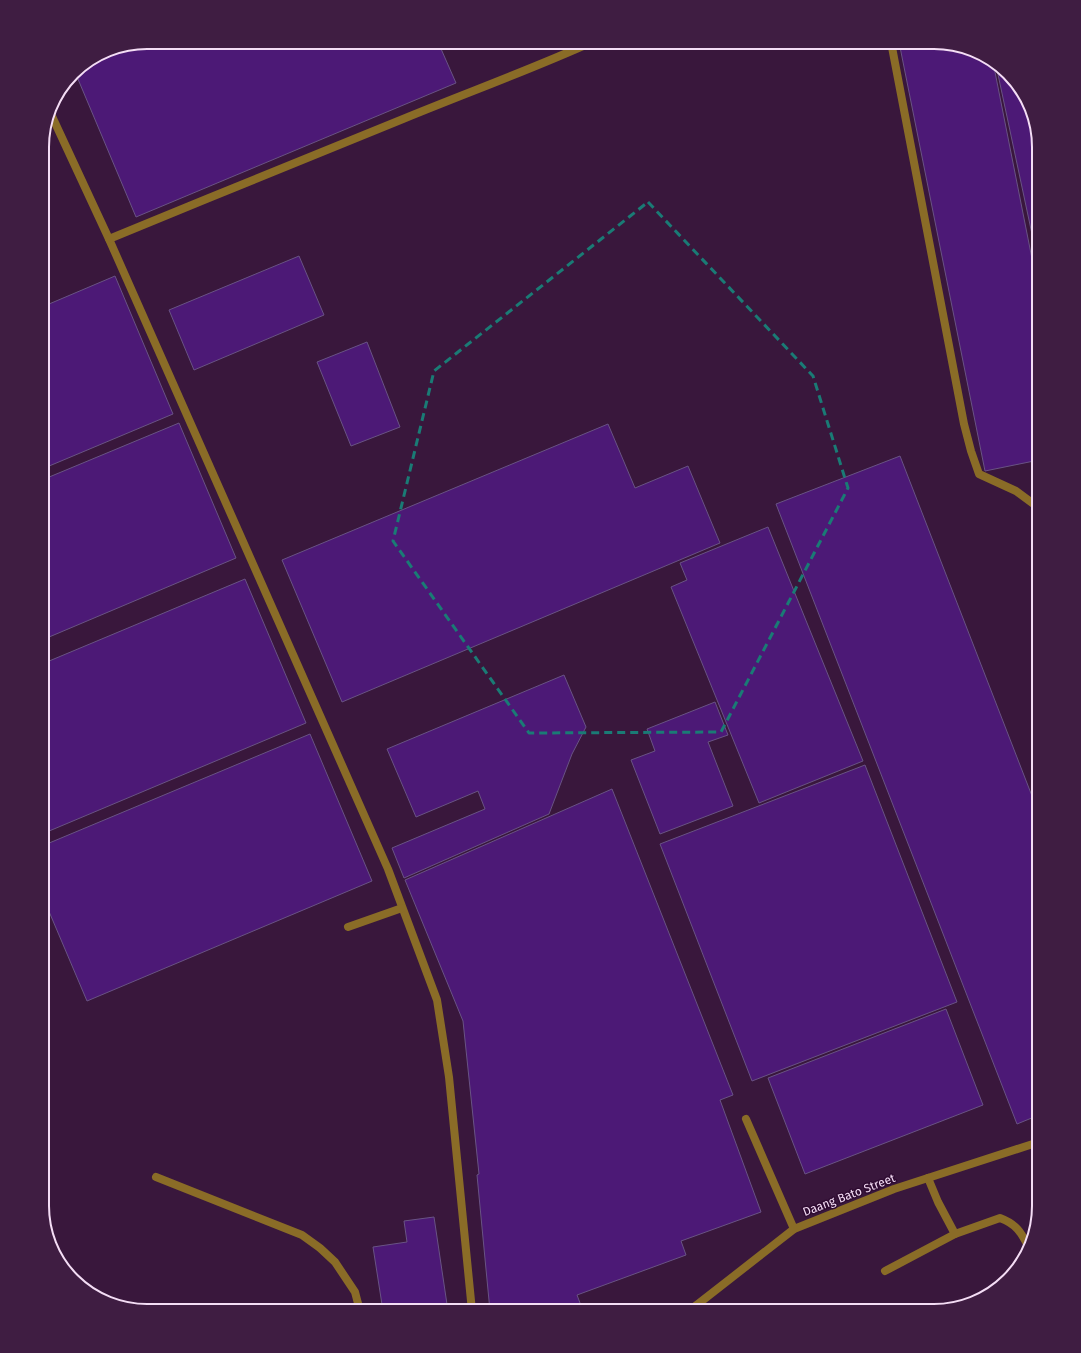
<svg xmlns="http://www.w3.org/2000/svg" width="1081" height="1353" viewBox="0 0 1081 1353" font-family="'Fira Sans',sans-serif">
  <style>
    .building { fill: #4c1976; stroke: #695384 }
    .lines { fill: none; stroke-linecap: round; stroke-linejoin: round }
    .lane { stroke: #8a6c27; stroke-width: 8 }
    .street { stroke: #8a6c27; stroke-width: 8 }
    .marked { fill: none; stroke: #1a7b75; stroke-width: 3; stroke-dasharray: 8 5; stroke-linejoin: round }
    .labels { text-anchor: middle; stroke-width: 3; stroke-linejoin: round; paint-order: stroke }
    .street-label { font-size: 12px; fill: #f4ddf5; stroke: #2f0c32 }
    .rim { fill: none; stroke: #f4ddf5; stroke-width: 2 }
  </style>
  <rect width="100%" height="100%" fill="#39173c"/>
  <!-- building -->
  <g class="building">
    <polygon points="147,42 438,42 456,83 136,217 75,72 77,69 136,44"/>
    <polygon points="899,42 940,42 986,56 993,62 1039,294 1039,460 985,471"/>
    <polygon points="996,65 1021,89 1039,147 1039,267"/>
    <polygon points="299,256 324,315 194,370 169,310"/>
    <polygon points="115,276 173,414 42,469 42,307"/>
    <polygon points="367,342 400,427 351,446 317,362"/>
    <polygon points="179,423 236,558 42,640 42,480"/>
    <polygon points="608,424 635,488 688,466 720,543 342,702 282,560"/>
    <polygon points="900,456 1039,814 1039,1115 1017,1124 776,504"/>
    <polygon points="768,527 863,761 759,803 671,587 687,580 680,563"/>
    <polygon points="245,579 306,723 42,834 42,664"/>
    <polygon points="564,675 586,727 572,754 549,814 404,878 392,848 485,809 478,791 416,817 387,749"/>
    <polygon points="715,702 728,735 708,742 733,806 660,834 631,760 655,751 647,729"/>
    <polygon points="310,734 372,881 87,1001 42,895 42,846"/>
    <polygon points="865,765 957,1002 752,1081 660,844"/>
    <polygon points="612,789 733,1095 720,1100 761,1212 681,1241 686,1255 577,1295 583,1311 490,1311 477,1175 479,1174 463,1021 405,880"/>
    <polygon points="946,1009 983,1105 805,1174 768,1078"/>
    <polygon points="434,1217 448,1311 383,1311 373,1247 407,1242 404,1221"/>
  </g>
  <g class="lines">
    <!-- lane -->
    <g class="lane">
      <polyline points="891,42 964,424 971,451 979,474 1016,491 1039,508"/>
      <polyline points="50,112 109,239 388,869 437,1000 449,1077 472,1311"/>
      <path d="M109,239C207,199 305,158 403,119C466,93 530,70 592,42"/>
      <polyline points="348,927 402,908"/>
      <polyline points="746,1119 794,1229"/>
      <polyline points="156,1177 302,1235 320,1248 335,1262 355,1292 360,1311"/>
      <path d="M955,1234L1000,1218C1016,1224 1021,1232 1028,1246"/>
      <polyline points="885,1271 955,1234 938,1202 928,1178"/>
    </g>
    <!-- street -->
    <polyline class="street" points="689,1311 794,1229 894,1189 1039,1142"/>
  </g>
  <!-- marked area -->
  <path class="marked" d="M648,202L813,376L848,488L721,732L529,733L393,541L434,371Z"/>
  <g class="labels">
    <!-- street labels -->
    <g class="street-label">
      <text transform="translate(849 1195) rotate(-21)" y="4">Daang Bato Street</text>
    </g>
  </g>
  <!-- crop -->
  <path d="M0 0H1081V1353H0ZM147 49H934A98 98 0 0 1 1032 147V1206A98 98 0 0 1 934 1304H147A98 98 0 0 1 49 1206V147A98 98 0 0 1 147 49Z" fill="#3f1d42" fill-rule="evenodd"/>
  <path class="rim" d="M147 49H934A98 98 0 0 1 1032 147V1206A98 98 0 0 1 934 1304H147A98 98 0 0 1 49 1206V147A98 98 0 0 1 147 49Z"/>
</svg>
